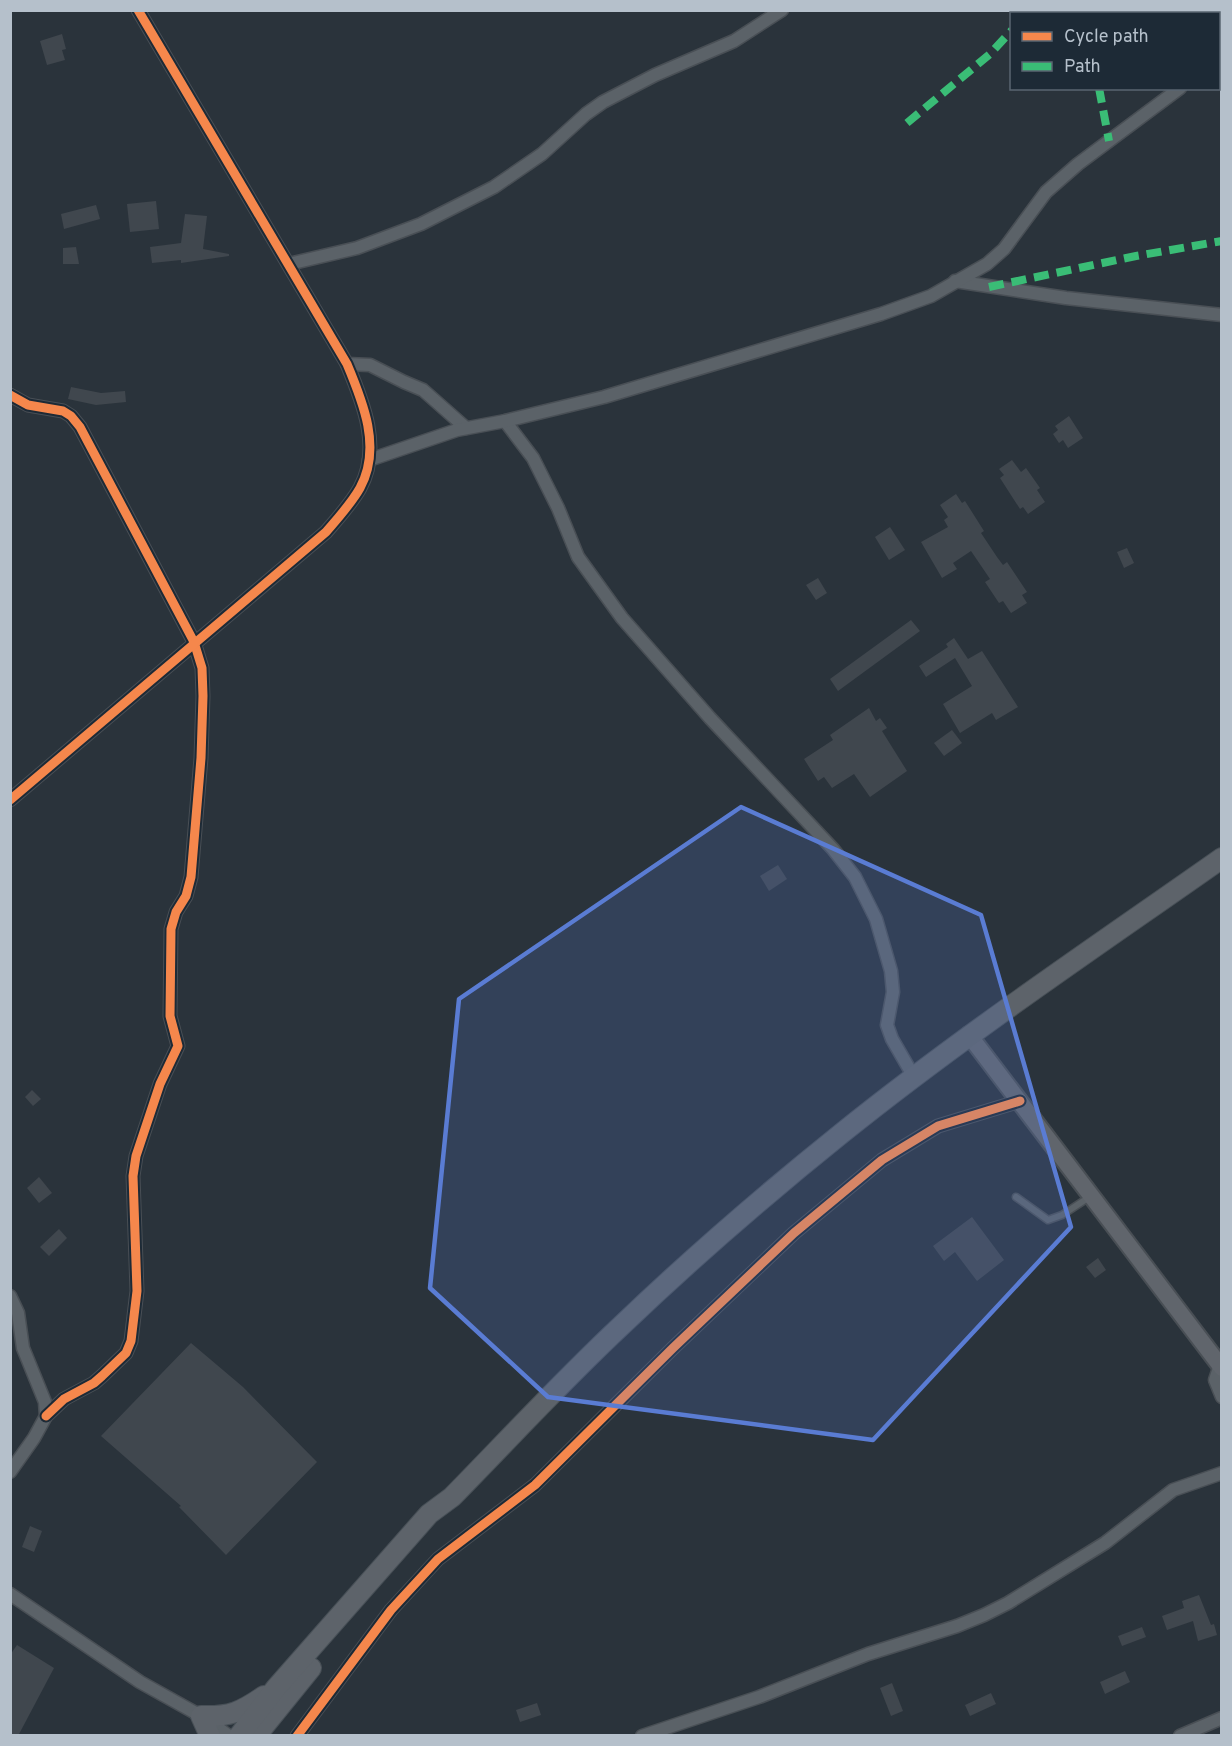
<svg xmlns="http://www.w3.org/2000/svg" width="1232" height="1746" viewBox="0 0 1232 1746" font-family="Overpass,sans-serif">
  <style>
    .building { fill: #40474e }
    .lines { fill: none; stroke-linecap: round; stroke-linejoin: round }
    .lane-casing { stroke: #494f55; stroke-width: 9 }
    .street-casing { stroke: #494f55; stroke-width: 15 }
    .secondary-casing { stroke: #494f55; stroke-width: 20 }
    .primary-casing { stroke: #485057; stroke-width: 22 }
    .lane { stroke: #5b6268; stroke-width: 6 }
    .street { stroke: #5b6268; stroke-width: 12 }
    .secondary { stroke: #60656c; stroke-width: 16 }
    .primary { stroke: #5d636a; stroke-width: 20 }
    .quiet { stroke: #3abd76; stroke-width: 8; stroke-dasharray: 15 8; stroke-linecap: butt }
    .cycleway-casing { stroke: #1d2a36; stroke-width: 13 }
    .cycleway { stroke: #f5874c; stroke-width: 9 }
    .marked { fill: #5a7cd3; fill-opacity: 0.2; stroke: #5a7cd3; stroke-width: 4.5; stroke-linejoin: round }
  </style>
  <rect width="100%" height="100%" fill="#2a333b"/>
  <!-- building -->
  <g class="building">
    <polygon points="62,34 66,49 62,50 65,60 47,65 40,41"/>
    <polygon points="156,201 159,229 130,232 127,204"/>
    <polygon points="96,205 100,219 64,229 61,214"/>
    <polygon points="185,214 207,216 203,249 229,254 229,256 181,263 181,260 152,263 150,247 181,243"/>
    <polygon points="76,247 79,264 63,264 63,248"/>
    <polygon points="71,387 101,393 125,391 126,402 96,405 68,399"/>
    <polygon points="1069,416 1083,438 1068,448 1063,440 1059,443 1053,434 1058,430 1055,426"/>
    <polygon points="1012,460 1021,472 1026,468 1040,488 1037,490 1045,502 1028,514 1023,507 1020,509 1000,478 1004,475 999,469"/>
    <polygon points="956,494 962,503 965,501 984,531 981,533 997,557 1003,565 1007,562 1027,592 1022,595 1027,603 1011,613 1003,601 999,603 985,582 990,579 971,551 953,563 957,569 942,578 921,542 948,527 944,520 948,517 940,505"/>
    <polygon points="890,527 905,550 889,560 875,537"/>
    <polygon points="1127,548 1134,563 1124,568 1117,552"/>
    <polygon points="818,578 827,593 816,600 806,585"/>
    <polygon points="911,620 920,631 838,691 830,679"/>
    <polygon points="954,638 968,659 982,651 1018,707 996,720 992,713 960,733 943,704 972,686 955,658 926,677 919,666 948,647 946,644"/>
    <polygon points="869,708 876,721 880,718 887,728 882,731 907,771 870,797 854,774 832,788 824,777 818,781 804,759 833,740 830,735"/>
    <polygon points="952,730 962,743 944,756 934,743"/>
    <polygon points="778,865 787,879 769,891 760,876"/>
    <polygon points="32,1090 41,1099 33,1106 25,1097"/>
    <polygon points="39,1177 52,1193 39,1203 27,1188"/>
    <polygon points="972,1217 1004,1260 977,1281 955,1252 944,1261 933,1246"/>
    <polygon points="59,1229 67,1238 49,1256 40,1247"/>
    <polygon points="1098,1258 1106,1270 1095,1278 1086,1267"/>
    <polygon points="191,1343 243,1387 317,1462 226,1555 179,1507 181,1506 101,1436"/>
    <polygon points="30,1526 42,1531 34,1552 22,1547"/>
    <polygon points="1199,1595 1211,1625 1214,1624 1217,1635 1198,1641 1193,1621 1167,1630 1162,1616 1184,1608 1182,1601"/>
    <polygon points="1142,1627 1146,1637 1122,1646 1118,1636"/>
    <polygon points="17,1645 54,1668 18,1736 10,1736 10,1655"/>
    <polygon points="1125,1671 1130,1682 1105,1694 1100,1682"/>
    <polygon points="892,1683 903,1711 891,1716 880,1688"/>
    <polygon points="991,1693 996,1704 970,1716 965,1705"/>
    <polygon points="537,1703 541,1715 520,1722 516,1710"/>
  </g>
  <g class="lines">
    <!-- lane casing -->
    <g class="lane-casing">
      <polyline id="lane" points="1016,1197 1048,1220 1062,1215 1091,1196"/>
    </g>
    <!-- street casing -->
    <g class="street-casing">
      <g id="street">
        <polyline points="1218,60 1222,57"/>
        <polyline points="289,264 357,248 421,224 494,187 542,154 586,114 603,102 655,75 734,41 782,10"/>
        <polyline points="955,281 1066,298 1222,315"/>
        <polyline points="347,364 370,365 404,382 423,390 466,428"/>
        <polyline points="10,395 28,405 63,411 71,416 80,427 194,642 202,668 203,696 201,758 191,877 186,896 176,912 171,929 170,1016 178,1046 160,1084 136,1156 133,1176 137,1291 131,1341 126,1353 102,1376 94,1383 64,1399 46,1416"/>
        <polyline points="505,421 533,458 558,508 578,557 622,618 710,718 833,849 855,877 876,919 891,971 893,992 887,1025 892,1039 914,1077"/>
        <polyline points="369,460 457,430 505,421 604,397 881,314 931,296 987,264 1004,249 1046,192 1078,164 1180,88"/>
        <path d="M10,800L326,532C338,518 351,504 360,488C382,448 363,402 347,364L138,10"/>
        <polyline points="10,1296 18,1313 23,1348 45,1402 46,1416 34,1438 10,1472"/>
        <polyline points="1220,1365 1215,1380 1222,1397"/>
        <polyline points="10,1594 140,1682 201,1716 229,1736"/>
        <polyline points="297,1736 391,1610 438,1559 535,1485 673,1348 794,1233 882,1160 915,1140 938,1126 1020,1101"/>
        <polyline points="642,1736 759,1697 868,1654 957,1626 984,1615 1008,1603 1105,1543 1173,1490 1222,1473"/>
        <polyline points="1180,1736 1222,1718"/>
      </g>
    </g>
    <!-- secondary casing -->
    <g class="secondary-casing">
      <polyline id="secondary" points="969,1035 1222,1368"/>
    </g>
    <!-- primary casing -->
    <g class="primary-casing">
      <g id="primary">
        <polyline points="260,1731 311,1668"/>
        <path d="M210,1736L201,1716C230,1717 241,1712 264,1696"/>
        <path d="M239,1736L276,1688L429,1514L452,1497C508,1440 563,1380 622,1325C692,1258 766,1194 842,1133C964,1035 1094,948 1222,858"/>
      </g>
    </g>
    <!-- lane -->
    <use href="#lane" class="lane"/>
    <!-- street -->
    <use href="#street" class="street"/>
    <!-- secondary -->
    <use href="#secondary" class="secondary"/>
    <!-- primary -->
    <use href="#primary" class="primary"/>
    <!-- quiet -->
    <g class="quiet">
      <polyline points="1086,10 1086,14"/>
      <polyline points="1027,14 1030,10"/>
      <polyline points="1099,88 1109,141"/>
      <polyline points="907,123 990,54 1012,30"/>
      <polyline points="989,287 1136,256 1222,241"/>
    </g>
    <!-- cycleway casing -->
    <g class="cycleway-casing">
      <g id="cycleway">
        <polyline points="10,395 28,405 63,411 71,416 80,427 194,642 202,668 203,696 201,758 191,877 186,896 176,912 171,929 170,1016 178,1046 160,1084 136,1156 133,1176 137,1291 131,1341 126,1353 102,1376 94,1383 64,1399 46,1416"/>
        <path d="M10,800L326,532C338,518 351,504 360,488C382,448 363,402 347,364L138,10"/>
        <polyline points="297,1736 391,1610 438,1559 535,1485 673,1348 794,1233 882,1160 915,1140 938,1126 1020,1101"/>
      </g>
    </g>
    <!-- cycleway -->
    <use href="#cycleway" class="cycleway"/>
  </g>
  <!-- marked area -->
  <path class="marked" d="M741,807L981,915L1071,1227L873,1440L548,1397L430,1288L459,999Z"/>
  <!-- border -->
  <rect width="1232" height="1746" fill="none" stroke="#b5c0cb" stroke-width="24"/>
  <!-- legend -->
  <rect x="1010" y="12" width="210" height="78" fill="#1d2a36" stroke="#5a6672" stroke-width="1.5"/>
  <rect x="1022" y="32" width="30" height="9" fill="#f5874c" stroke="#5a6672" stroke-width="1.5"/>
  <text x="1064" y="42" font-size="18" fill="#b5c0cb">Cycle path</text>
  <rect x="1022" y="62" width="30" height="9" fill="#3abd76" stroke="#5a6672" stroke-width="1.5"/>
  <text x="1064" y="72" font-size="18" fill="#b5c0cb">Path</text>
</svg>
